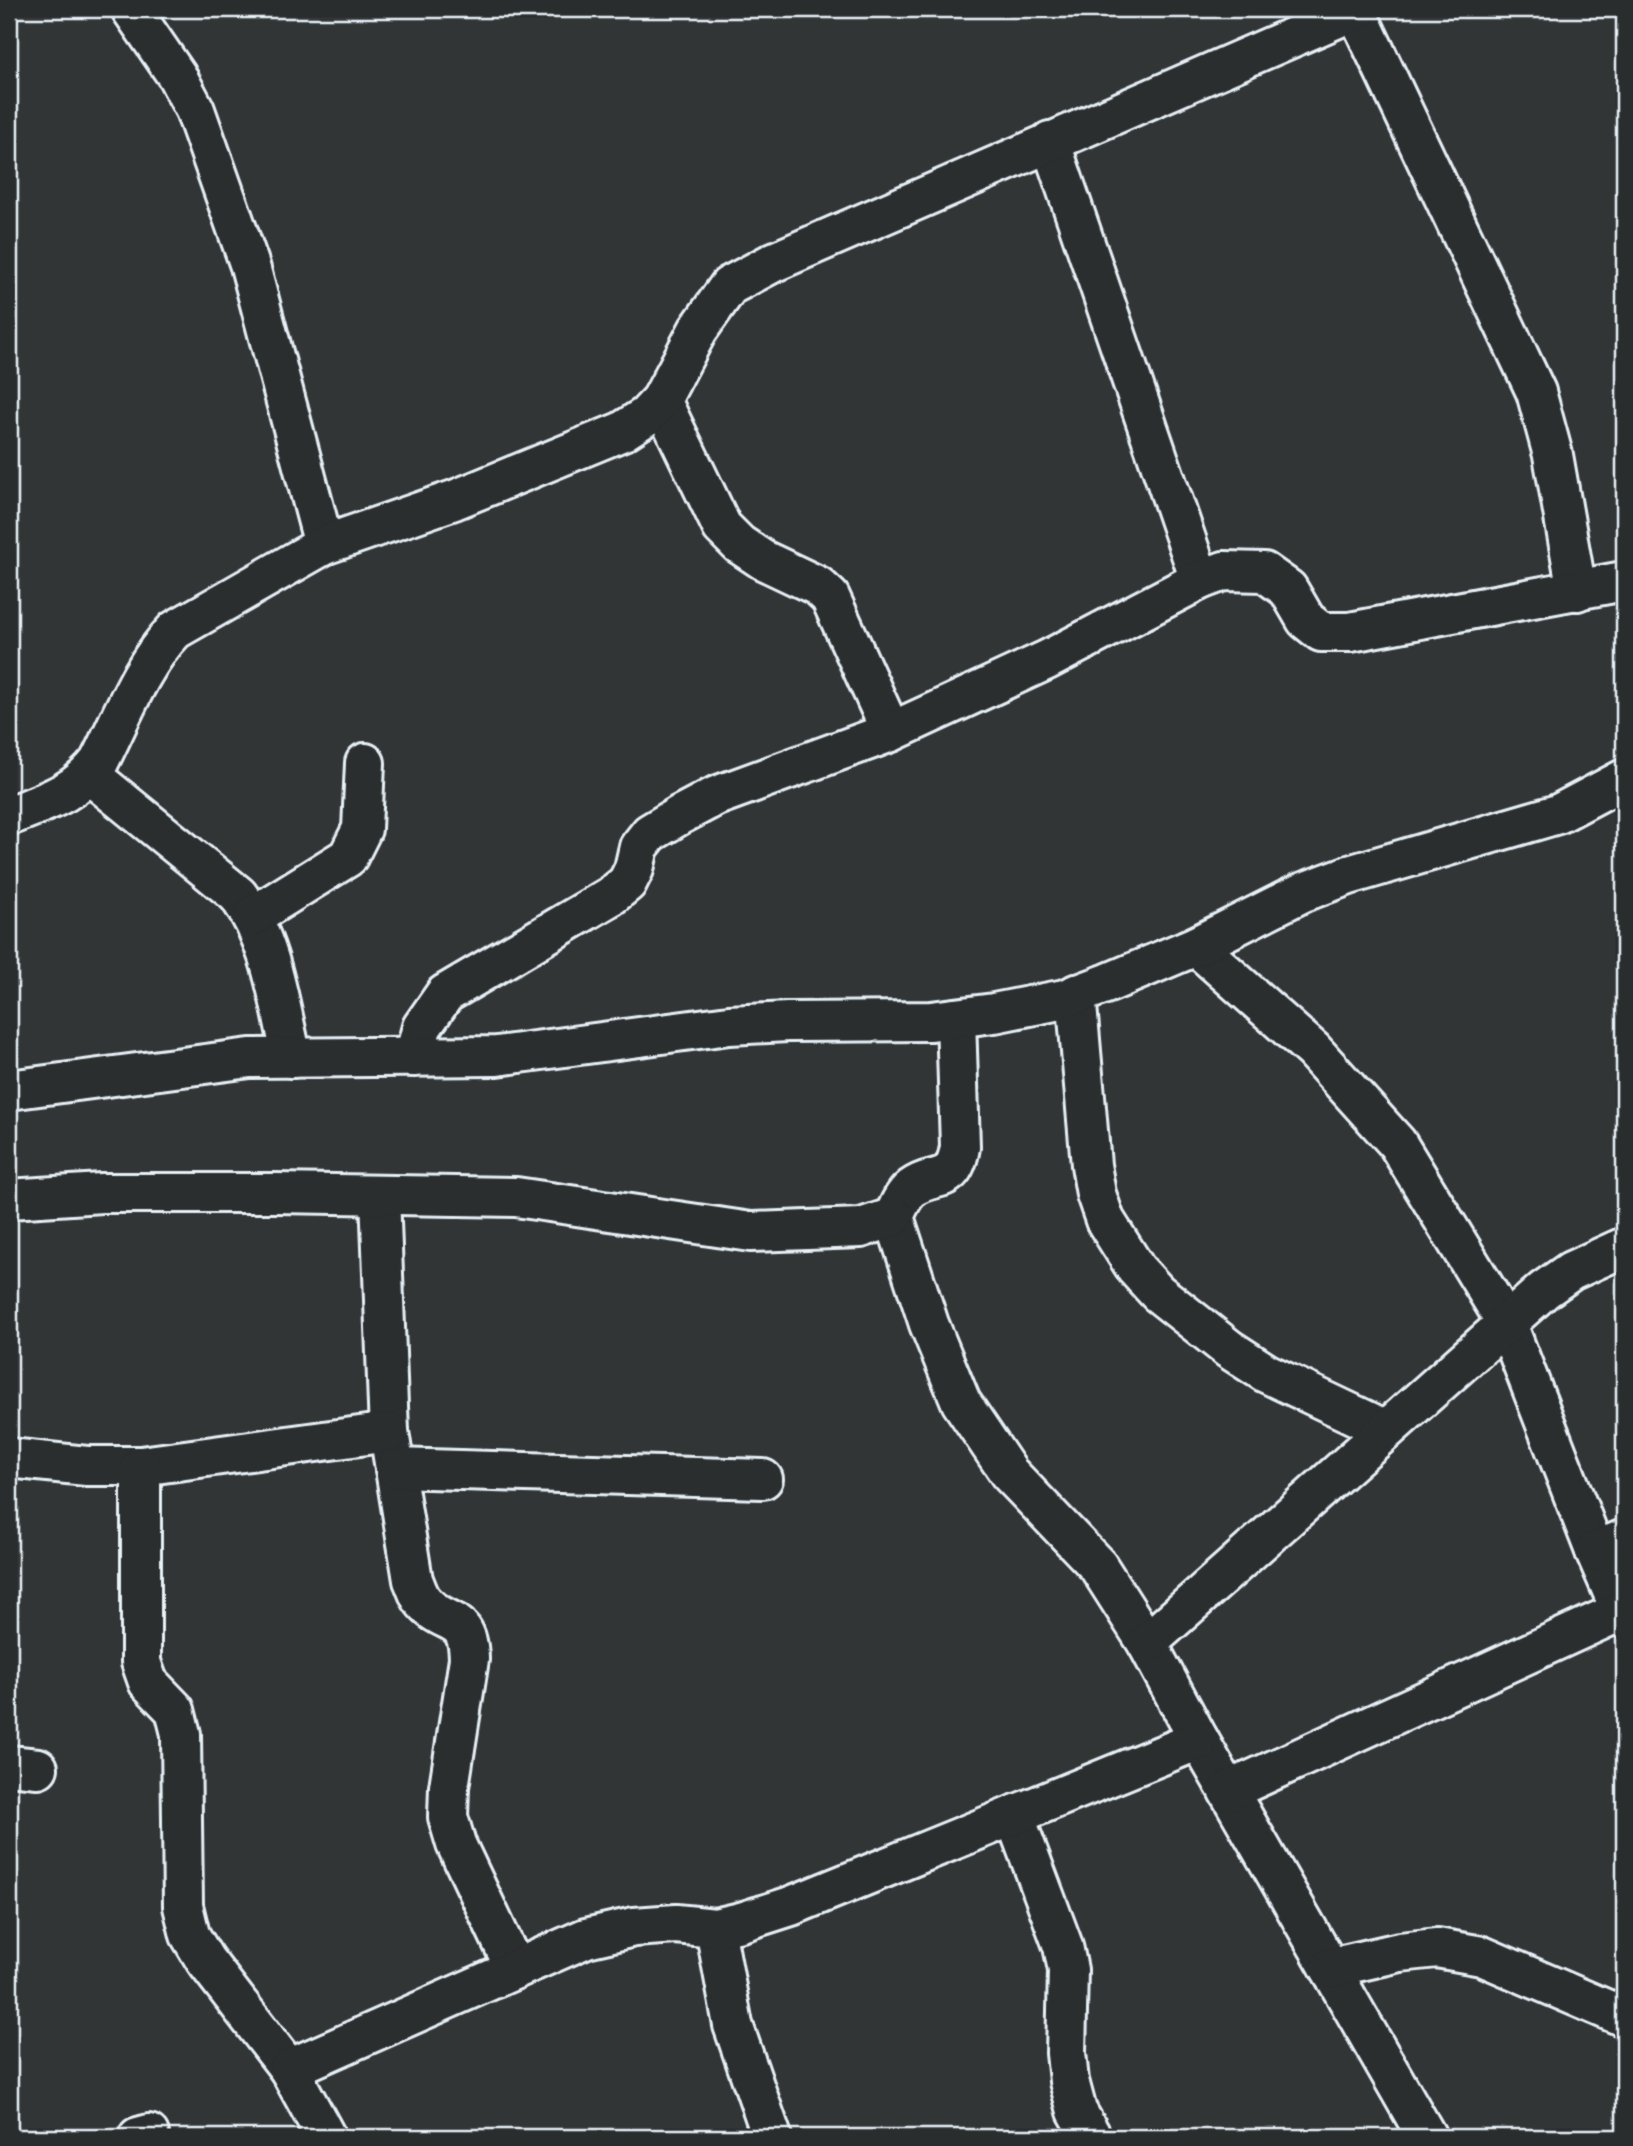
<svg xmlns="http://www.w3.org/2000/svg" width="1633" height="2146" viewBox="0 0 1633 2146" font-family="'Shantell Sans',sans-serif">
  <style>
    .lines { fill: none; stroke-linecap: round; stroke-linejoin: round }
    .minor-casing { stroke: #e8f1f8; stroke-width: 44 }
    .minor { stroke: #2a2d2e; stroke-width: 38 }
  </style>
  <rect width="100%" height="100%" fill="#323536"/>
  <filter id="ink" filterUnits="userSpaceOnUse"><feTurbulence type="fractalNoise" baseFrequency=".0143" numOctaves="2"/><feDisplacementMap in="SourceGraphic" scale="14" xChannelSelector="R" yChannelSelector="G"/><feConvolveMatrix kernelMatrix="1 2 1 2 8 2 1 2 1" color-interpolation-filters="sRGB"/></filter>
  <g filter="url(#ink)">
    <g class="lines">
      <!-- minor casing -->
      <g class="minor-casing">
        <g id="minor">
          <polyline points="131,9 177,76 195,110 250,266 324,545"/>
          <polyline points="1355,9 1536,392 1553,455 1577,591"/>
          <polyline points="1050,141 1200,580"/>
          <polyline points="661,400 722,527 739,544 763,560 818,586 830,597 891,732"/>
          <path d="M89,774L238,895C272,942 279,1002 292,1058"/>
          <path d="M9,816C46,801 73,795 99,762C122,717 140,666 175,630L324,545L454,500L623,431L646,416L661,400L698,330L729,286L774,262L1358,9"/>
          <polyline points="253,916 348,857 362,829 365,763"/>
          <polyline points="1196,946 1313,1050 1397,1143 1507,1324 1595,1551 1624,1618"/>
          <polyline points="1076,994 1091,1165 1096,1194 1105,1220 1136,1269 1158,1293 1229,1349 1266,1373 1386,1430"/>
          <path d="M956,1018L960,1147C953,1188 935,1171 912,1188C903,1195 898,1207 894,1217L929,1324L961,1402L1009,1473L1098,1566L1147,1643L1199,1740L1427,2137"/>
          <polyline points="414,1057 422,1027 445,994 611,896 627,883 634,869 639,847 650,833 680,815 716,796 891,732 1047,660 1200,580 1224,571 1264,572 1288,589 1306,620 1321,632 1350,632 1624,581"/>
          <polyline points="9,1090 250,1058 497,1056 729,1025 788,1022 931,1021 994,1013 1065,999 1108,983 1196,946 1301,893 1349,875 1558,814 1624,779"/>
          <path d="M380,1195L389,1432L413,1580C416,1586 418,1595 423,1601C444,1628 468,1611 469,1659L449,1787L448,1817L456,1844L515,1969"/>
          <polyline points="9,1199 102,1193 275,1193 516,1197 751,1232 861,1228 894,1217"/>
          <polyline points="9,1458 87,1466 141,1466 389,1432"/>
          <polyline points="141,1466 141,1662 148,1682 175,1710 181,1734 183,1906 190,1935 205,1960 289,2069 326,2137"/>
          <polyline points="395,1468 763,1479"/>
          <polyline points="1595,1551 1624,1539"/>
          <polyline points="1147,1643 1544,1290 1571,1271 1624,1247"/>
          <polyline points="9,1765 38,1768"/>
          <polyline points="1228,1791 1621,1611"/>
          <polyline points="1014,1815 1063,1946 1068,1970 1066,2053 1069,2081 1077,2111 1092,2137"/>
          <polyline points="715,1928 733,2025 772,2137"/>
          <polyline points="1330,1968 1400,1952 1437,1948 1482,1956 1624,2017"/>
          <polyline points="289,2069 586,1938 634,1927 676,1924 715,1928 741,1922 791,1906 1199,1740"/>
          <polyline points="138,2137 149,2134"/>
        </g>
      </g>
      <!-- minor -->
      <use href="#minor" class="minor"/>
    </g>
  </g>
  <!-- margin -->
  <rect width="1633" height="2146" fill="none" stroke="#2a2d2e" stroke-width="35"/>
  <rect x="18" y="18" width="1598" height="2111" fill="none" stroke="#e8f1f8" stroke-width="2.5" filter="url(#ink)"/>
</svg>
